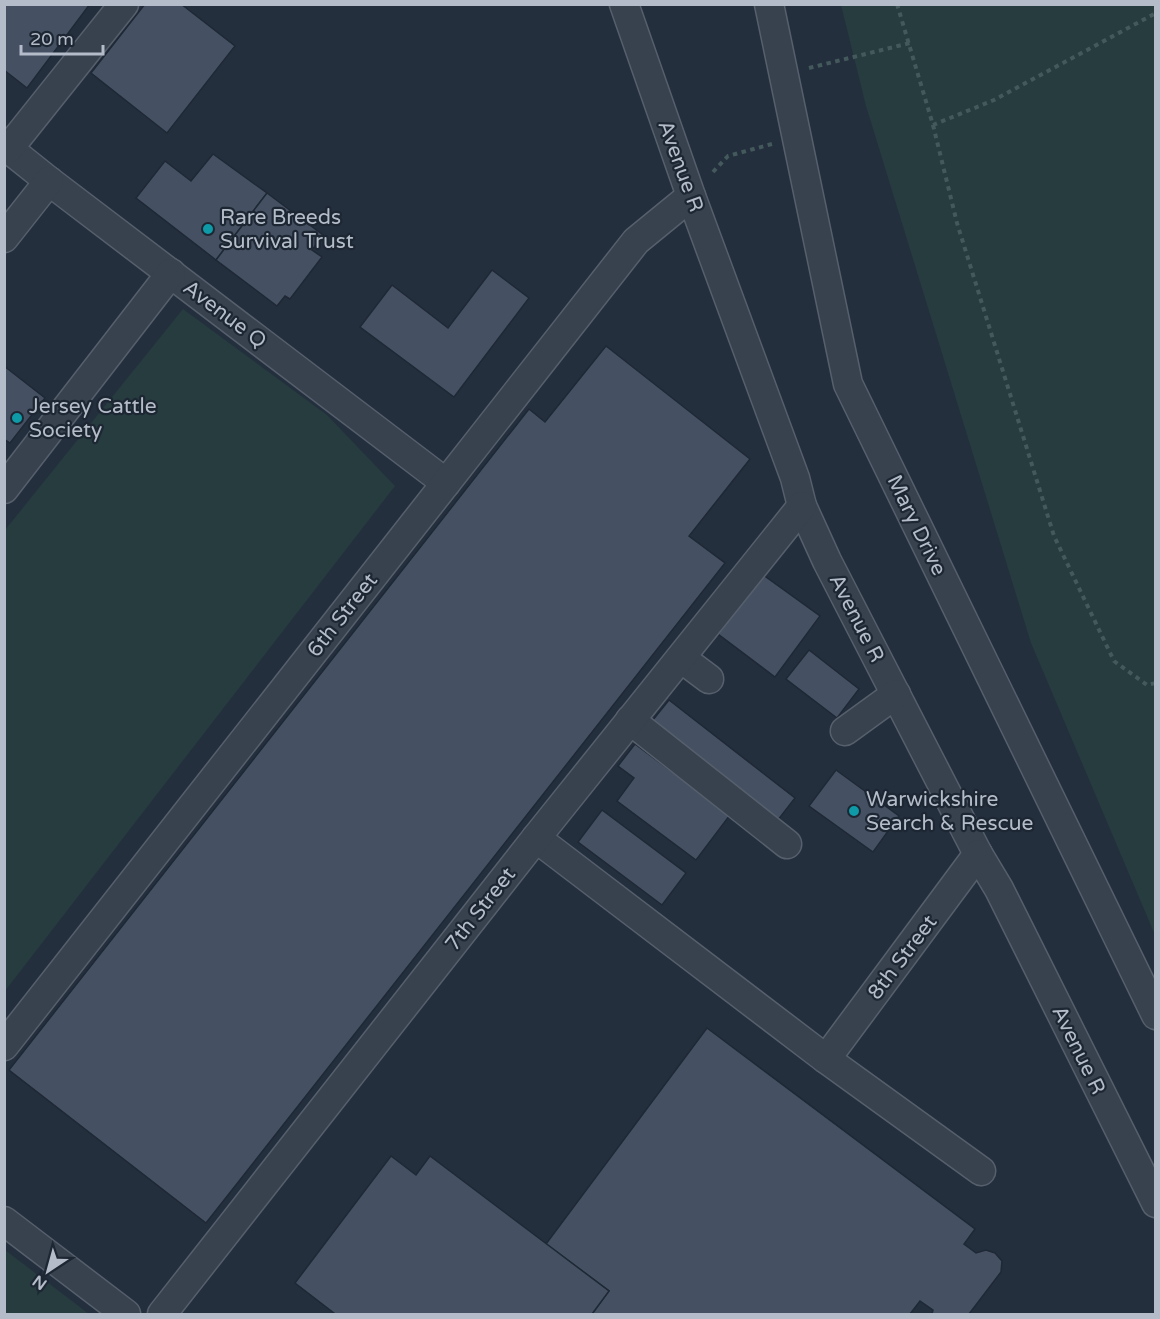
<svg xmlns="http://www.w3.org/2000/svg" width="1160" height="1319" viewBox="0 0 1160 1319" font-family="'Varela Round',sans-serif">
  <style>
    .green { fill: #263c3f }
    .building { fill: #455162; stroke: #1f2835; stroke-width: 1.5 }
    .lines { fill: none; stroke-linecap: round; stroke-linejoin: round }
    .minor-casing { stroke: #565f6c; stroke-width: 31 }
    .path { stroke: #44595c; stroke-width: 4; stroke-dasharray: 4.5 4.5; stroke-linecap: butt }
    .minor { stroke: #38414e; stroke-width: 28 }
    .culture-dot { fill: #0f9aa8; stroke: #1d2633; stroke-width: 2 }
    .labels { text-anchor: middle; stroke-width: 4.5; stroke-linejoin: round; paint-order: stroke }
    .street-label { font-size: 21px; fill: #b4bcc9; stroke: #1d2633 }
    .poi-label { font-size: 21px; fill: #b4bcc9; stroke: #1d2633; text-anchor: start }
  </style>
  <rect width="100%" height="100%" fill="#242f3e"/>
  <!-- green -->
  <g class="green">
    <polygon points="841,5 1155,5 1155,935 1031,643 866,106"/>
    <polygon points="183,309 327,415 395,486 5,991 5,530"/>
    <polygon points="4,1250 5,1250 89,1314 5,1314"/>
  </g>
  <!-- building -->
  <g class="building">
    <polygon points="4,4 90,4 27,88 4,70"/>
    <polygon points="145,4 181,4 235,46 167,133 91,73"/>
    <polygon points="213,154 267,193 216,260 136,198 165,161 191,181"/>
    <polygon points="267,193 323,235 312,250 322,257 290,299 285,296 277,306 216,260"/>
    <polygon points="492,270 529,298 454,397 360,327 392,285 448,328"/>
    <polygon points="606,346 750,459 689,536 725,563 206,1223 9,1070 529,409 545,422"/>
    <polygon points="4,366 45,398 10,443 4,439"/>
    <polygon points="762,574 820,616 775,677 718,634"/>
    <polygon points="809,650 859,689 837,718 786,679"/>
    <polygon points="669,700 795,798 774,825 648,726"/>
    <polygon points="635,744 730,815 696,860 617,801 634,778 618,766"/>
    <polygon points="836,770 899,816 873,852 809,806"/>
    <polygon points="602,810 686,873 662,905 578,842"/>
    <polygon points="707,1028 975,1229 964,1244 976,1253 986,1250 995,1253 1002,1261 1001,1272 969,1314 932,1314 933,1310 920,1301 910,1314 592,1314 609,1291 546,1244"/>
    <polygon points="391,1156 416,1175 430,1156 609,1291 592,1314 332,1314 334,1313 295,1283"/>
  </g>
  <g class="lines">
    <!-- minor casing -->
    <g class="minor-casing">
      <g id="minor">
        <polyline points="624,4 691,196 795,478 802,506 827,561 978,854 999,889 1156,1203"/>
        <polyline points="769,4 848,384 1156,1015"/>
        <polyline points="4,145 49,181 446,483"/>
        <polyline points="9,148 124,4"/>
        <polyline points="4,238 49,181"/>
        <polyline points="4,489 171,273"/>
        <polyline points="681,658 709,679"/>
        <polyline points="630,720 787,844"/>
        <polyline points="845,731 896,694"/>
        <polyline points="536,838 826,1059 981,1171"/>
        <polyline points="4,1046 636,241 691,196"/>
        <polyline points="826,1059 978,854"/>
        <polyline points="4,1221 126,1314"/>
        <polyline points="162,1314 536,838 802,506"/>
      </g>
    </g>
    <!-- path -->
    <g class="path">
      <polyline points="897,4 933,125 994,100 1156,13"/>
      <polyline points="809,68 910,43"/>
      <polyline points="933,125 957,223 1054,536 1114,661 1147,685 1156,683"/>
      <polyline points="713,172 728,156 772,144"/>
    </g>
    <!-- minor -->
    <use href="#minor" class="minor"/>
  </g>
  <!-- markers -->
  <g class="culture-dot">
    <circle cx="208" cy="229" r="6"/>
    <circle cx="17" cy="418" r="6"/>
    <circle cx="854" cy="811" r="6"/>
  </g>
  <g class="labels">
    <!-- street labels -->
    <g class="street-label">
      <text transform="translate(681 166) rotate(70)" y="7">Avenue R</text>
      <text transform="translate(225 314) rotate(37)" y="7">Avenue Q</text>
      <text transform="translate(917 525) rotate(64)" y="7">Mary Drive</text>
      <text transform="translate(342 615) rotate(-52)" y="7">6th Street</text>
      <text transform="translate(857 618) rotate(63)" y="7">Avenue R</text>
      <text transform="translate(480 909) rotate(-52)" y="7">7th Street</text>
      <text transform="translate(902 957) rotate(-53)" y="7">8th Street</text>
      <text transform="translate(1079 1050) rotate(64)" y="7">Avenue R</text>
    </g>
    <!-- poi labels -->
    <g class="poi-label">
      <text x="220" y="224">Rare Breeds<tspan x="220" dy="24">Survival Trust</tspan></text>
      <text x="29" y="413">Jersey Cattle<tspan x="29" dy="24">Society</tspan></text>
      <text x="866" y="806">Warwickshire<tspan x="866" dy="24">Search &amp; Rescue</tspan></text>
    </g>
  </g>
  <!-- border -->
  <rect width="1160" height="1319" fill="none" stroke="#b4bcc9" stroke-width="12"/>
  <!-- north arrow -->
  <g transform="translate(48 1271) rotate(216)" stroke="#1d2633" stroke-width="4.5" paint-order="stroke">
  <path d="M0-4.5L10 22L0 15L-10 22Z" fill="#b4bcc9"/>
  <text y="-9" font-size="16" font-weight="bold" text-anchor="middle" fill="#b4bcc9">N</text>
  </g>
  <!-- scale -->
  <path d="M21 45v9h82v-9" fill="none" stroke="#b4bcc9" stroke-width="3"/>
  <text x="30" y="45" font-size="18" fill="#b4bcc9" stroke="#1d2633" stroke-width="4.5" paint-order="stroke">20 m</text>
</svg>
